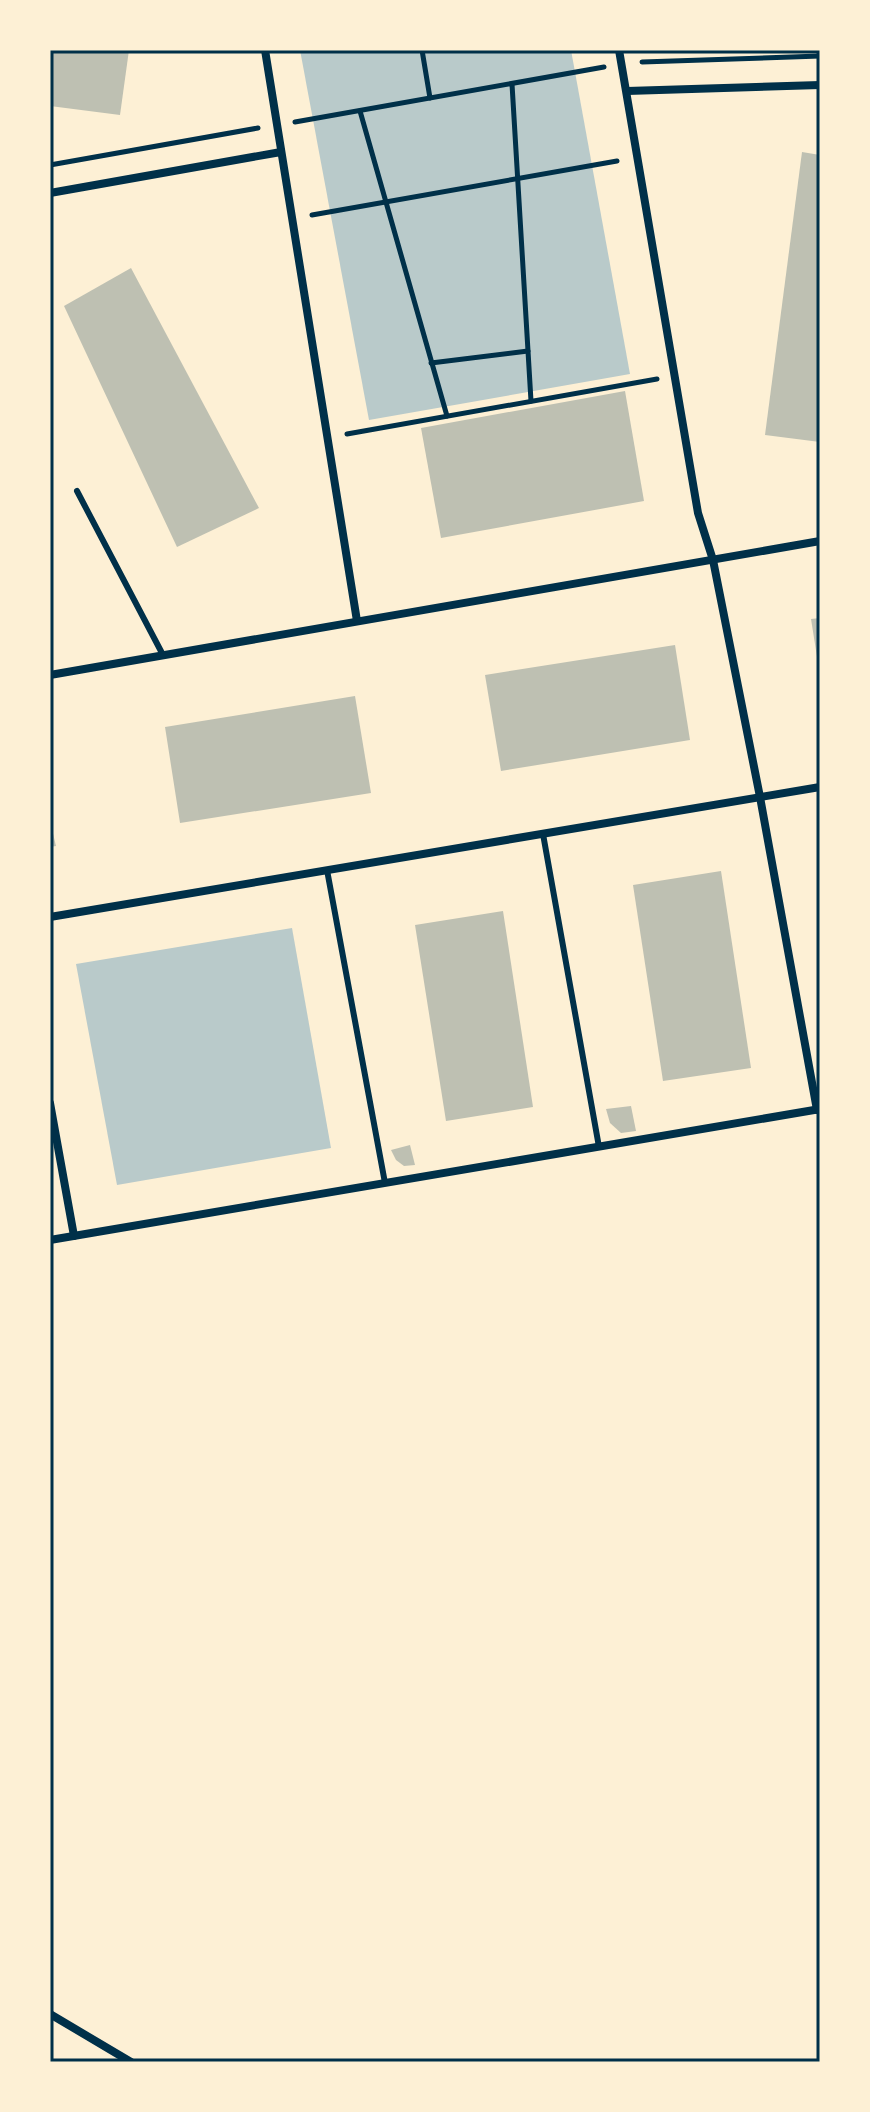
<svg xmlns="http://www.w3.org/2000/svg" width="870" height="2112" viewBox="0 0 870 2112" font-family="'Public Sans',sans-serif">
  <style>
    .green { fill: #b9caca }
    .building { fill: #bec0b2 }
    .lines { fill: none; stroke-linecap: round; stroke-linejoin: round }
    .path { stroke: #003049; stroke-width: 5 }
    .service { stroke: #003049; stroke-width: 6 }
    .minor { stroke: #003049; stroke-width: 8 }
    .neatline { fill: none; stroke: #003049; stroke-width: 3 }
  </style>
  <rect width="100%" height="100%" fill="#fdf0d5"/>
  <!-- green -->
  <g class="green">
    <polygon points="300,50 571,50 630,374 369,420"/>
    <polygon points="292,928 331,1148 117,1185 76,964"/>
  </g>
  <!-- building -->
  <g class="building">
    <polygon points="50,50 129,50 120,115 50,106"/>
    <polygon points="802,152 820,155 820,442 765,435"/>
    <polygon points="131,268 259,508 177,547 64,306"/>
    <polygon points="625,391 644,501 441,538 421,428"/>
    <polygon points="820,618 820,663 818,663 811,619"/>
    <polygon points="675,645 690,740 501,771 485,675"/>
    <polygon points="355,696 371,793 180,823 165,727"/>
    <polygon points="50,821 56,846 50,847"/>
    <polygon points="721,871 751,1068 663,1081 633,885"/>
    <polygon points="503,911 533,1107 446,1121 415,925"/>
    <polygon points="631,1106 636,1131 621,1133 610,1123 606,1109"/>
    <polygon points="410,1145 415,1165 404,1166 396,1160 391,1150"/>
  </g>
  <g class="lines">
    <!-- path -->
    <g class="path">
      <polyline points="422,50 430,98"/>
      <polyline points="642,62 820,56"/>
      <polyline points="512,84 531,401"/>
      <polyline points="360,111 447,416"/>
      <polyline points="295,122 604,67"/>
      <polyline points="50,165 258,128"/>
      <polyline points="312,215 617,161"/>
      <polyline points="431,363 528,351"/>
      <polyline points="347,434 657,379"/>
    </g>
    <!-- service -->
    <g class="service">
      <polyline points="77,491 163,655"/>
      <polyline points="543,834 599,1147"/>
      <polyline points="327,870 385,1183"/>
    </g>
    <!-- minor -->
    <g class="minor">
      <polyline points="265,50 357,621"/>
      <polyline points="619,50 698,513 713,560 760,797 817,1110"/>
      <polyline points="627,91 820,85"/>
      <polyline points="50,193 281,152"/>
      <polyline points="50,675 820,541"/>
      <polyline points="50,917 820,787"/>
      <polyline points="50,1103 74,1236"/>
      <polyline points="50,1240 820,1109"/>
      <polyline points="50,2014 131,2062"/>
    </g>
  </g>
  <!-- border -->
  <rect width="870" height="2112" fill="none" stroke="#fdf0d5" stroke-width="104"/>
  <rect x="52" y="52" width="766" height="2008" class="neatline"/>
</svg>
